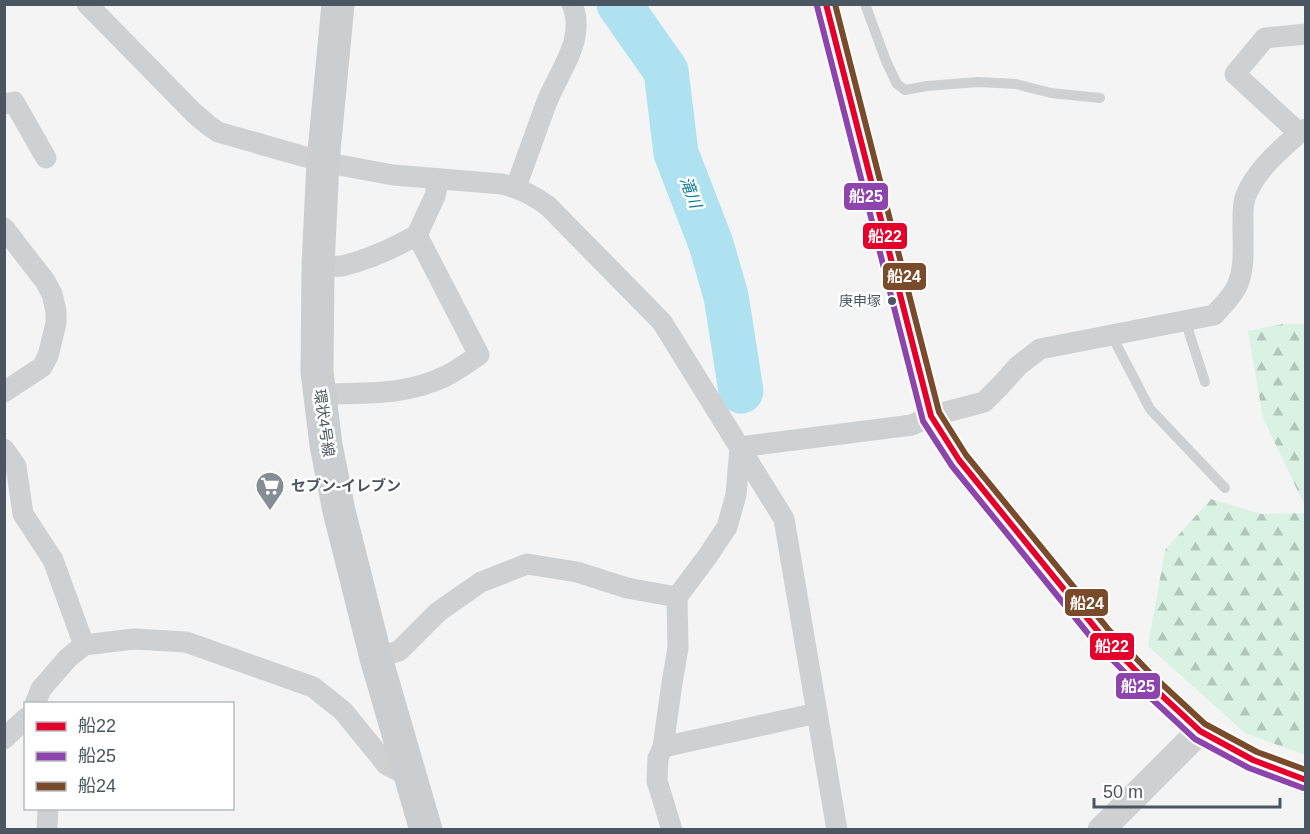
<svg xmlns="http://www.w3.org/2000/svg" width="1310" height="834" viewBox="0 0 1310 834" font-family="Helvetica,'Noto Sans JP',sans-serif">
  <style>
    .forest { fill: url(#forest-firs) }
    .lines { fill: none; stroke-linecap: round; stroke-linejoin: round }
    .river { stroke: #aee2f0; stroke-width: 45 }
    .service { stroke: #ced0d2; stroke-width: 10 }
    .minor { stroke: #ced0d2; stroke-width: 21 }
    .tertiary { stroke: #ced0d2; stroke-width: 27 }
    .primary { stroke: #caced1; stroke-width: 33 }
    .bus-1-casing { stroke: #fff; stroke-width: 10 }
    .bus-2-casing { stroke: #fff; stroke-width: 10 }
    .bus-3-casing { stroke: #fff; stroke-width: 10 }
    .bus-1 { stroke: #e4002b; stroke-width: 6 }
    .bus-2 { stroke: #8e44ad; stroke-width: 6 }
    .bus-3 { stroke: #7a4b2a; stroke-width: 6 }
    .bus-dot { fill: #4a5661; stroke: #fff; stroke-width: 2 }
    .labels { text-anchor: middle; stroke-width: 5; stroke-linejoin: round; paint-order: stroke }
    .bus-label { font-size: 14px; fill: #4a5661; stroke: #fff; text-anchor: end }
    .street-label { font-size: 15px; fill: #4a5661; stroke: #fff }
    .poi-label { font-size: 15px; font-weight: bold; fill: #4a5661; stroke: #fff; text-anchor: start }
    .water-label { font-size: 16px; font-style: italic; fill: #0c7c9b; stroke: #fff }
    .line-badge { stroke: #fff; stroke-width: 2 }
    .badge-label { font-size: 16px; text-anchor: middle; font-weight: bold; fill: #fff }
  </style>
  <defs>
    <pattern id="forest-firs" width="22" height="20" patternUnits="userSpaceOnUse" patternTransform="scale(1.5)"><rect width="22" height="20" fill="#d9f2e3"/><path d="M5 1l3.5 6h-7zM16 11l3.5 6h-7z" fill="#b2c7bb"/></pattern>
  </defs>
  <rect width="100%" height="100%" fill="#f4f4f4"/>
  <!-- forest -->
  <g class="forest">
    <polygon points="1283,324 1305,324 1305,506 1263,418 1248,331"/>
    <polygon points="1211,499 1262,514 1305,513 1305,755 1245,733 1148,646 1165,550"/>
  </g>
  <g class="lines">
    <!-- river -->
    <polyline class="river" points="619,4 666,71 676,153 711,244 726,296 741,391"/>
    <!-- service -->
    <g class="service">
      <polyline points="865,4 886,61 897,84 905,90 927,86 978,82 1016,84 1051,93 1100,98"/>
      <polyline points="1185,320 1205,382"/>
      <polyline points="1112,336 1150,409 1225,488"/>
    </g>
    <!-- minor -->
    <g class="minor">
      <path d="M87,4L194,113L208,125L218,132L323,162L393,175L502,184C520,188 533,195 548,206L662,322L784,519L837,830"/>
      <polyline points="4,104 14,102 46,158"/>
      <polyline points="1299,133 1235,74 1265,38 1306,34"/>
      <path d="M516,187C526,160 536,132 546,104C558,72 587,40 572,4"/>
      <polyline points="4,228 45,281 52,294 56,311 56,323 48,356 42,367 4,392"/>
      <path d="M318,266C326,266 334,267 342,266C368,260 394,248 417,235"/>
      <path d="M320,394C366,393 406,396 448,375C459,369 469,362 479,355L417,235L435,196L439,179"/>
      <path d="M740,447L912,425L931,416L984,402L1001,385L1018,366L1040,349L1214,315C1222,306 1232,297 1237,286C1245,269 1243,246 1243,227C1243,217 1242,204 1246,195C1257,169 1279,151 1299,133L1306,129"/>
      <polyline points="4,449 16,466 23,514 53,560 84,645"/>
      <polyline points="376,658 399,651 438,612 481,582 527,564 577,572 627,588 677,597 707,557 727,527 736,495 740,447"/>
      <polyline points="35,704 41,689 68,658 84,645 134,639 186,642 313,687 343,711 387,765 410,777"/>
      <polyline points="4,739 26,718"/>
      <polyline points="663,747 817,713"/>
      <polyline points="47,830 48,808"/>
      <polyline points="672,830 657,781 658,758 663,747 672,683 678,648 677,597"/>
    </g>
    <!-- tertiary -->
    <g class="tertiary">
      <polyline points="826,4 931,416 959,460 1101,635 1145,680 1200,731 1253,760 1306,780"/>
      <polyline points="1101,830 1200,731"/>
    </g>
    <!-- primary -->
    <polyline class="primary" points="338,4 323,162 318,266 317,372 326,445 339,511 376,658 426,830"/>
    <!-- bus-1 casing -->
    <g class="bus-1-casing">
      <polyline id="bus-1" points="826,4 931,416 959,460 1101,635 1145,680 1200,731 1253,760 1306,780"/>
    </g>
    <!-- bus-2 casing -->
    <g class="bus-2-casing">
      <polyline id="bus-2" points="817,6 923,421 952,466 1094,641 1139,687 1195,739 1249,768 1303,788"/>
    </g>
    <!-- bus-3 casing -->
    <g class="bus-3-casing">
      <polyline id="bus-3" points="835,4 939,412 966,455 1108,629 1151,674 1205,724 1257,752 1306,770"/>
    </g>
    <!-- bus-1 -->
    <use href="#bus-1" class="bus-1"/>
    <!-- bus-2 -->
    <use href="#bus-2" class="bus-2"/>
    <!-- bus-3 -->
    <use href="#bus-3" class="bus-3"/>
  </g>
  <!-- icons -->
  <defs>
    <g id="supermarket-pin" transform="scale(1.5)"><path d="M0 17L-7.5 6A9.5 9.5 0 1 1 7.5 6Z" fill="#868d94" stroke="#fff"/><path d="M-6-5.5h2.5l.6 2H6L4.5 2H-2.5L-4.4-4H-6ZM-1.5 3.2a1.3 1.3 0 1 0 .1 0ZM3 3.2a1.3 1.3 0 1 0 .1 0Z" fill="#fff"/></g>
  </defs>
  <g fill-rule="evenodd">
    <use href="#supermarket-pin" x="270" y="486"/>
  </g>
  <!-- markers -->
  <circle class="bus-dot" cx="892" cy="301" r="5"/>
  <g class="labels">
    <!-- bus labels -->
    <g class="bus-label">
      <text x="881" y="306">庚申塚</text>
    </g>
    <!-- street labels -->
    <g class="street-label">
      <text transform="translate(324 423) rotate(82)" y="5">環状4号線</text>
    </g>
    <!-- poi labels -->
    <g class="poi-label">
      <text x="291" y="491">セブン-イレブン</text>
    </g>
    <!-- water labels -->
    <g class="water-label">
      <text transform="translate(691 192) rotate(69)" y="6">滝川</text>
    </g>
  </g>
  <g class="line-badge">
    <rect x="843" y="182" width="46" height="29" rx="6" fill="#8e44ad"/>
    <rect x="862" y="222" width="46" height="28" rx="6" fill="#e4002b"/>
    <rect x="882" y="262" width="45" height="29" rx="6" fill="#7a4b2a"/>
    <rect x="1064" y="588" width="45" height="29" rx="6" fill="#7a4b2a"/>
    <rect x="1089" y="632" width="46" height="29" rx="6" fill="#e4002b"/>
    <rect x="1115" y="672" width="46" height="28" rx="6" fill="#8e44ad"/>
  </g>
  <g class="badge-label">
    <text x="866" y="202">船25</text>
    <text x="885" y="242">船22</text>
    <text x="904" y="282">船24</text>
    <text x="1087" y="609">船24</text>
    <text x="1112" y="652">船22</text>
    <text x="1138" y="692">船25</text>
  </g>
  <!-- border -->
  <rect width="1310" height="834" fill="none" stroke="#4a5661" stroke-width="12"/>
  <!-- legend -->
  <rect x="24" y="702" width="210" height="108" fill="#ffffff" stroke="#b7bbc0" stroke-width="1.5"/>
  <rect x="36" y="722" width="30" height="9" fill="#e4002b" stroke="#b7bbc0" stroke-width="1.5"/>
  <text x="78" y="732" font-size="18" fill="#4a5661">船22</text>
  <rect x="36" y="752" width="30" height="9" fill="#8e44ad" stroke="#b7bbc0" stroke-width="1.5"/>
  <text x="78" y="762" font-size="18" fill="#4a5661">船25</text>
  <rect x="36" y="782" width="30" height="9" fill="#7a4b2a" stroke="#b7bbc0" stroke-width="1.5"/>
  <text x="78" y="792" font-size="18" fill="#4a5661">船24</text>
  <!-- scale -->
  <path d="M1094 798v9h186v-9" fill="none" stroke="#4a5661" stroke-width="3"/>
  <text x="1103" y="798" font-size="18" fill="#4a5661" stroke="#ffffff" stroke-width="4.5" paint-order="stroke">50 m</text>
</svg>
